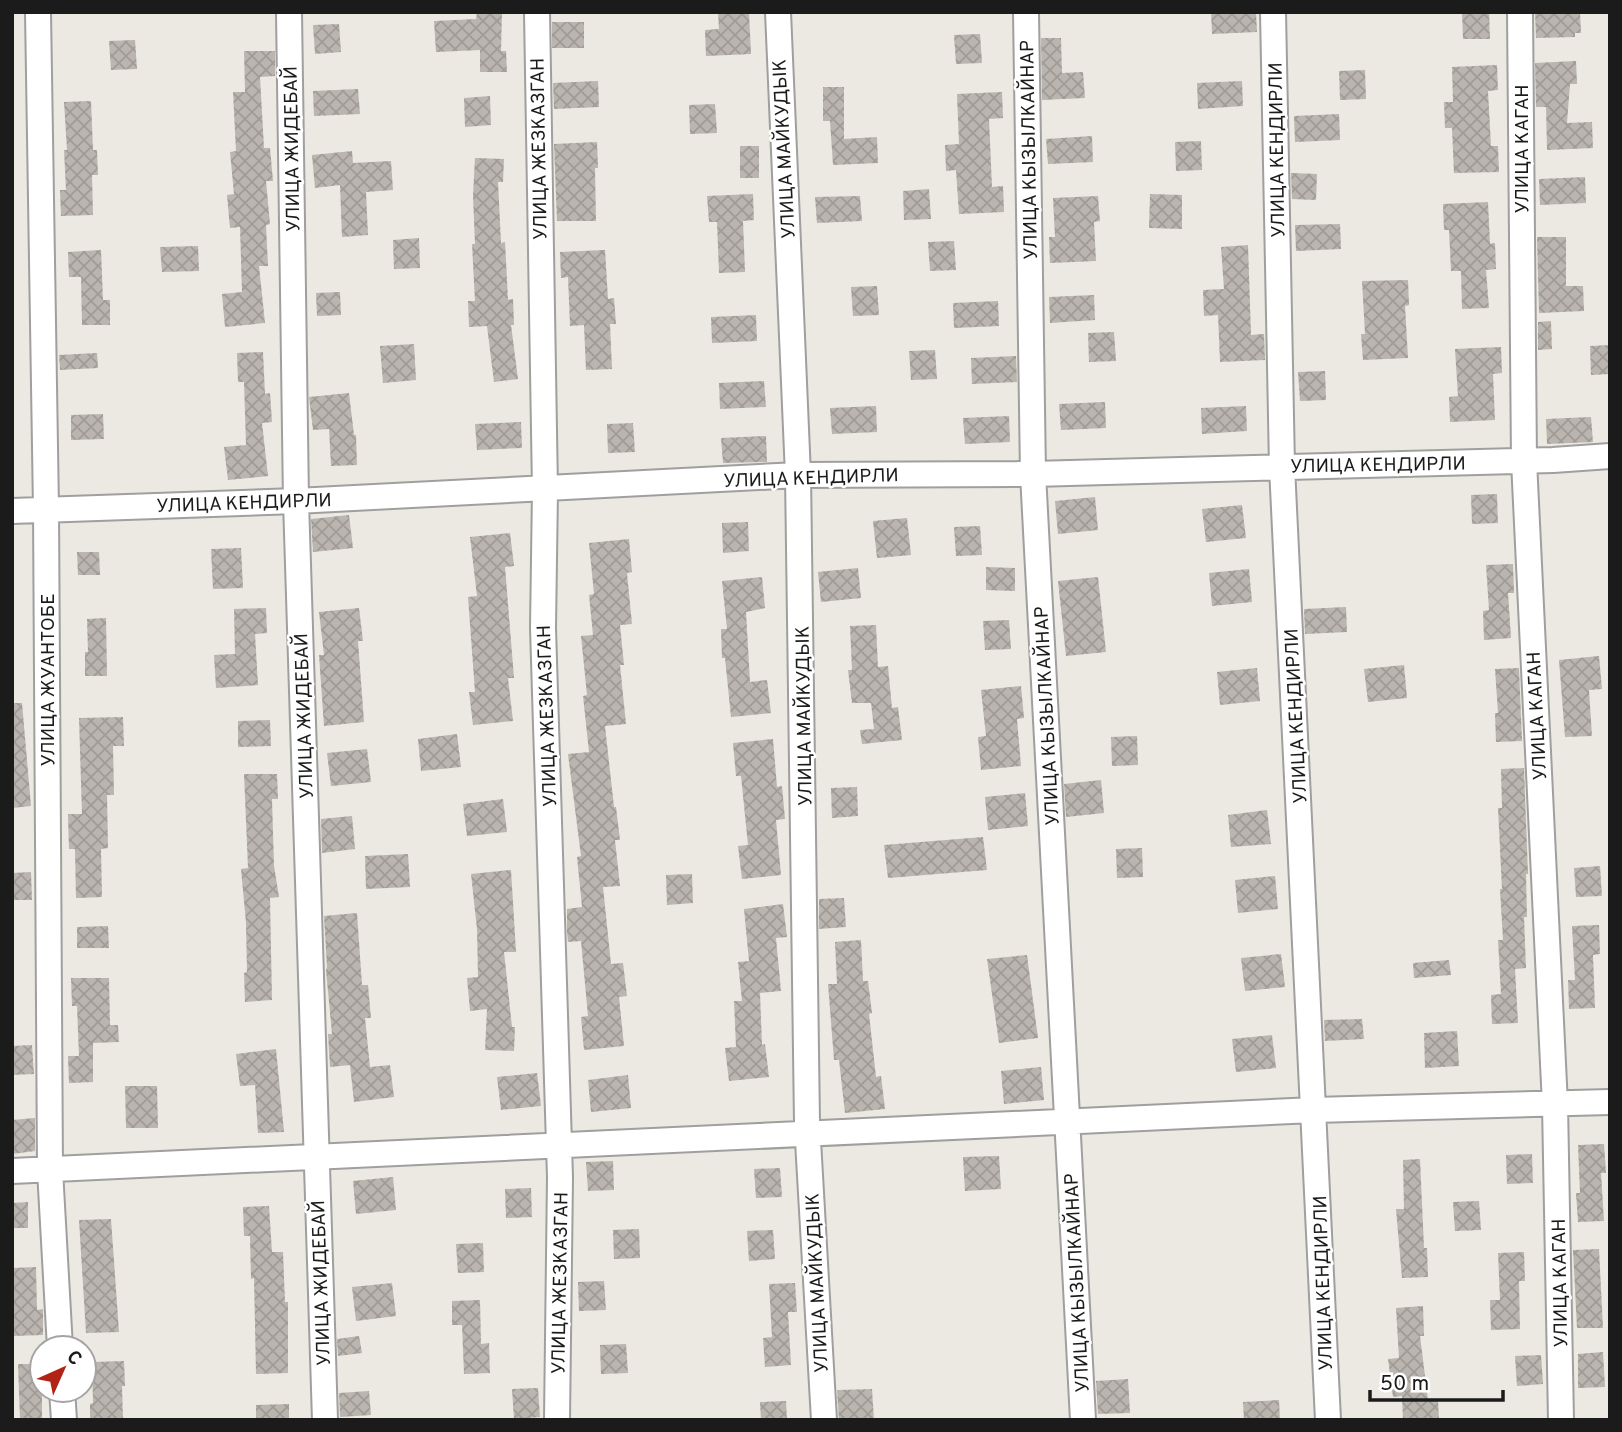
<svg xmlns="http://www.w3.org/2000/svg" width="1622" height="1432" viewBox="0 0 1622 1432" font-family="Overpass,sans-serif">
	<style>
		.building { fill: url(#building-cross-hatch) }
		.lines { fill: none; stroke-linecap: round; stroke-linejoin: round }
		.minor-casing { stroke: #9f9f9f; stroke-width: 28 }
		.minor { stroke: #fff; stroke-width: 24 }
		.labels { text-anchor: middle; stroke-width: 5; stroke-linejoin: round; paint-order: stroke }
		.street-label { font-size: 19px; fill: #1b1b1b; stroke: #fff }
	</style>
	<defs>
		<pattern id="building-cross-hatch" width="8" height="8" patternUnits="userSpaceOnUse" patternTransform="scale(1.75)"><rect width="8" height="8" fill="#bbb5af"/><path d="M0 0l8 8M0 8l8-8" fill="none" stroke="#a09b96"/></pattern>
	</defs>
	<rect width="100%" height="100%" fill="#ebe9e1"/>
	<path class="building" d="M477,12H502L501,51H506L507,72H480V50L436,52L434,21L476,19Z
		M718,12H749L751,54L706,56L705,30L719,29Z
		M1211,12H1256L1257,32L1212,34Z
		M1462,12H1489L1490,39H1463Z
		M1535,12H1580L1581,33H1575V37L1536,38Z
		M552,22H584V48H552Z
		M339,24L341,52L315,54L313,25Z
		M980,34L982,63L956,64L954,35Z
		M1041,38H1061L1062,73L1083,72L1085,98L1042,100Z
		M135,40L137,69L111,70L109,41Z
		M244,51H275V76L260,77L264,148H270L273,181H266L270,224L266,225L268,266H259L265,323L225,327L222,294L242,292L240,227L230,228L227,195L234,194L230,152L236,151L233,92H245Z
		M1576,61L1577,84H1570L1567,123L1592,122L1593,148L1547,150L1546,107H1536L1535,63Z
		M1497,65L1498,90L1488,91L1491,146H1498L1499,172L1454,173L1452,128H1445L1444,102H1453L1452,67Z
		M1365,70L1366,99L1340,100L1339,71Z
		M598,81L599,107L554,109L553,83Z
		M1242,81L1243,106L1198,109L1197,83Z
		M823,87H844V139L877,137L878,163L833,165L830,121H823Z
		M358,89L360,114L314,116L313,91Z
		M1002,92L1003,118L989,119L992,187L1003,186L1004,212L959,214L956,170L946,171L945,145L959,144L957,94Z
		M490,96L491,125L465,127L464,98Z
		M91,101L93,150H97L98,175H92L93,215L61,216L60,190H66L64,150H67L64,102Z
		M715,104L717,133L690,134L689,105Z
		M1339,114L1340,140L1295,142L1294,116Z
		M1092,136L1093,162L1048,164L1046,139Z
		M1201,141L1202,170L1176,171L1175,142Z
		M597,142L598,168H595L596,221H557L554,144Z
		M740,146H759V178H740Z
		M352,151L353,163L391,161L393,190L366,192L368,235L342,237L340,185L315,188L312,155Z
		M475,158L504,159L503,182H498L501,243L505,242L508,300L513,299L514,325H511L518,379L494,382L487,326L469,327L468,301H475L472,244H475L473,196Z
		M1291,173L1317,174L1316,200L1292,199Z
		M1585,177L1586,203L1540,205L1539,179Z
		M929,189L931,219L904,220L903,191Z
		M753,194L754,220L743,221L745,272L719,273L717,222H709L707,196Z
		M1150,194L1182,195V229L1149,228Z
		M860,196L862,221L817,223L815,197Z
		M1098,196L1100,221L1094,222L1096,261L1050,263L1049,237H1055L1053,198Z
		M1488,202L1490,244L1495,243L1496,269L1486,270L1489,308L1462,309L1461,271H1451L1449,230H1444L1443,204Z
		M1340,224L1341,249L1296,251L1295,225Z
		M1537,237H1566V286H1583L1584,311L1539,313Z
		M419,238L420,268L394,269L393,240Z
		M954,241L956,270L930,271L928,242Z
		M1248,245L1251,335L1264,334L1265,360L1220,362L1218,315L1204,316L1203,290L1224,289L1221,247Z
		M198,246L199,271L162,272L160,247Z
		M101,250L103,300H110V325H82L81,277H69L68,252Z
		M605,250L608,299L614,298L616,324H610L612,369L586,370L584,325L570,326L568,277L561,278L560,252Z
		M1408,280L1409,305L1405,306L1408,358L1363,360L1361,334H1365L1362,281Z
		M877,286L879,315L853,316L851,287Z
		M340,292L341,315L317,316L316,293Z
		M1094,295L1095,320L1050,323L1049,297Z
		M998,301L999,326L954,328L953,303Z
		M756,315L757,341L712,343L711,317Z
		M1551,321L1552,349L1538,350V322Z
		M1114,332L1116,361L1089,362L1088,333Z
		M414,344L416,380L383,383L380,346Z
		M1610,345V374L1591,375L1590,346Z
		M1501,347L1502,373L1493,374L1495,420L1450,422L1449,397L1458,396L1455,349Z
		M935,350L937,379L911,380L909,351Z
		M263,352L265,394L270,393L272,422L262,423L268,476L228,480L224,447L246,445L244,382H238L237,353Z
		M97,353L98,368L60,370L59,355Z
		M1016,356L1017,382L972,384L971,358Z
		M1325,371L1326,400L1300,401L1298,372Z
		M764,381L766,407L720,409L719,383Z
		M349,393L354,435H356L357,465L331,466L329,429L313,430L309,397Z
		M1105,402L1106,428L1061,430L1059,404Z
		M876,406L877,432L832,434L830,408Z
		M1246,406L1247,431L1202,434L1201,408Z
		M103,414L104,439L71,440V415Z
		M1009,416L1010,442L965,444L963,418Z
		M1591,417L1593,442L1547,444L1546,419Z
		M521,422L522,448L477,450L475,424Z
		M633,423L635,452L608,453L607,424Z
		M766,436L767,462L723,463L721,438Z
		M1497,494L1498,523L1472,524L1471,495Z
		M1095,497L1098,530L1058,534L1055,501Z
		M1242,505L1246,538L1206,542L1202,509Z
		M349,515L353,548L313,552L311,519Z
		M907,518L911,555L877,558L873,521Z
		M748,522L749,551L723,553L722,523Z
		M980,526L982,555L956,556L954,527Z
		M510,533L514,566L505,567L514,678H508L513,721L473,725L469,692H475L468,597L477,596L470,537Z
		M629,539L632,572L627,573L632,624L620,625L624,665H620L626,724L605,726L614,807H616L620,840H615L620,886L603,887L611,964L623,963L627,996L619,997L624,1046L584,1050L581,1017L588,1016L581,941L568,942L567,932V909L582,907L577,857L581,856L568,754L589,752L583,696L587,695L581,636L593,635L589,595L594,594L589,543Z
		M241,548L243,588L213,589L211,549Z
		M77,552H99L100,575H78Z
		M1513,564L1514,593H1508L1511,638L1484,640L1483,611L1489,610L1486,565Z
		M986,567L1015,568V591L986,590Z
		M858,568L861,598L821,602L818,572Z
		M1249,569L1252,602L1212,606L1209,573Z
		M762,577L765,608L746,612L750,682L767,680L771,713L731,717L725,658H722L721,629H727L722,581Z
		M1098,577L1106,652L1066,656L1058,581Z
		M1346,607L1347,632L1305,634L1304,609Z
		M266,608L267,633L255,634L258,685L216,688L214,655L235,654L234,609Z
		M359,608L363,641H358L364,722L324,726L319,655H324L319,612Z
		M106,618L107,676H85V652H88L87,619Z
		M1009,620L1011,649L985,650L983,621Z
		M876,625L878,667L888,666L892,708L898,707L902,740L862,744L860,730L874,729L871,703H852L848,670H852L850,626Z
		M1599,656L1602,689L1589,690L1592,736L1565,737L1559,660Z
		M1404,665L1407,698L1368,702L1364,669Z
		M1257,668L1260,701L1220,705L1217,672Z
		M1519,668L1522,741L1496,742L1495,713H1498L1495,669Z
		M1021,686L1024,718L1017,719L1021,766L981,770L978,737L986,736L981,690Z
		M12,703H22L31,806L12,808Z
		M123,717L124,746H113L114,795H107L108,848L101,849L102,897L76,898L75,849H69L68,814H82L79,718Z
		M270,720L271,746L238,747V721Z
		M457,734L461,767L421,771L418,739Z
		M1137,736L1138,765L1112,766L1111,737Z
		M773,739L777,787L782,786L785,819L776,820L781,875L742,879L738,846L748,845L741,776H736L733,743Z
		M367,749L371,782L331,786L327,753Z
		M1524,768L1528,874H1526L1527,917H1524L1526,968L1515,969L1518,1023L1492,1024L1491,995L1501,994L1498,940H1503L1500,889H1502L1498,808H1502L1501,769Z
		M244,774H277L278,799H272L274,866L279,897L270,898L272,1000L245,1002L244,973L247,972L246,923L241,869L248,868Z
		M1101,780L1104,813L1066,817L1064,784Z
		M857,787L858,816L832,818L831,788Z
		M1025,793L1028,826L988,830L985,797Z
		M503,799L507,832L467,836L463,804Z
		M1267,810L1271,844L1231,847L1228,815Z
		M352,816L355,849L322,853L321,819Z
		M983,837L987,870L888,878L884,845Z
		M1142,848L1143,877L1117,878L1116,849Z
		M408,854L410,887L366,889L365,856Z
		M1600,866L1602,896L1576,897L1574,868Z
		M511,870L516,952H504L512,1027H515L514,1051L485,1050L487,1009L470,1011L467,978L478,977L477,929L471,874Z
		M31,872L32,900H12V873Z
		M692,874L693,903L667,905L666,875Z
		M1275,876L1278,909L1238,913L1235,880Z
		M844,898L846,927L819,929V899Z
		M783,904L787,937L776,938L781,991L760,993L762,1045L765,1044L769,1077L729,1081L725,1048L736,1047L734,1001H742L738,962L749,961L744,909Z
		M357,913L362,985H368L371,1018H365L370,1067L390,1065L394,1097L354,1102L350,1065L330,1067L328,1034H332L326,970L327,967L324,916Z
		M1599,925L1600,954L1593,955L1595,1008L1569,1009L1568,980H1575L1572,926Z
		M108,926L109,948H77V927Z
		M861,940L863,981H868L872,1013L869,1014L876,1077L881,1076L885,1109L845,1113L839,1060H834L828,984H837L835,942Z
		M1281,954L1285,987L1245,991L1241,958Z
		M1027,955L1038,1038L999,1043L987,959Z
		M1449,960L1451,975L1414,978L1413,963Z
		M71,978H109L110,1025H118L119,1042L93,1043V1082L69,1083L68,1056H79L77,1006H72Z
		M1362,1019L1364,1039L1325,1041L1324,1020Z
		M1457,1031L1459,1066L1425,1068L1424,1033Z
		M1272,1035L1276,1068L1236,1072L1232,1039Z
		M32,1045L34,1074L12,1075V1046Z
		M276,1049L284,1132L258,1133L255,1085L240,1086L236,1054Z
		M1041,1067L1044,1100L1004,1104L1001,1071Z
		M537,1073L541,1106L501,1110L497,1077Z
		M628,1075L631,1108L591,1112L588,1080Z
		M125,1086H157L158,1128H126Z
		M35,1118V1151L12,1154V1120Z
		M1604,1144L1606,1173H1601L1604,1221L1578,1222L1576,1193H1580L1578,1145Z
		M1532,1154L1533,1183L1507,1184L1506,1155Z
		M999,1156L1001,1189L965,1191L963,1157Z
		M1420,1159L1424,1248H1427L1428,1277L1402,1278L1396,1209H1404L1403,1160Z
		M613,1161L614,1190L588,1191L586,1162Z
		M780,1168L782,1197L756,1198L754,1169Z
		M393,1177L396,1210L356,1214L353,1181Z
		M531,1188L532,1217L506,1218L505,1189Z
		M1479,1201L1481,1230L1455,1231L1453,1202Z
		M28,1202V1228H12V1203Z
		M269,1206L272,1252H283L285,1302H288V1373L256,1374L254,1278L251,1279L250,1236H244L243,1207Z
		M111,1219L119,1332L86,1333L79,1220Z
		M639,1229L640,1258L614,1259L613,1230Z
		M773,1230L775,1259L749,1261L747,1231Z
		M483,1243L484,1272L458,1273L456,1244Z
		M1599,1249L1603,1328H1577L1573,1250Z
		M1524,1252L1525,1281H1519L1520,1329L1491,1330L1490,1300H1500L1498,1253Z
		M36,1267L37,1310L43,1309V1335L12,1336V1268Z
		M604,1281L606,1310L579,1311L578,1282Z
		M392,1283L396,1316L356,1321L352,1287Z
		M795,1283L797,1312H788L791,1365L765,1367L763,1338L772,1337L769,1284Z
		M480,1300L481,1344L489,1343L490,1373L464,1374L462,1325H452V1301Z
		M1423,1306L1424,1336H1420L1428,1400H1438L1439,1420H1403L1402,1396L1393,1397L1388,1359L1399,1358L1396,1308Z
		M359,1336L362,1353L338,1356L337,1339Z
		M626,1344L628,1373L601,1374L600,1345Z
		M1603,1352L1605,1387L1578,1388V1354Z
		M1541,1355L1543,1384L1517,1386L1515,1356Z
		M124,1361L125,1386H122L123,1420H90V1404L93,1403L92,1362Z
		M18,1364H42V1420H20Z
		M1128,1379L1130,1413L1098,1414L1096,1381Z
		M538,1388L540,1417L514,1419L512,1389Z
		M872,1389L874,1420H839L837,1390Z
		M369,1391L371,1415L340,1417L339,1393Z
		M1279,1400L1280,1420H1244L1243,1402Z
		M786,1401L787,1420H761L760,1402Z
		M289,1404V1420H256V1405Z"/>
	<g class="lines">
		<g class="minor-casing">
			<path id="minor" d="M38,12L46,509L50,1170L60,1348
				M289,12L296,501L325,1420
				M537,12L545,490L543,628L560,1177L557,1420
				M778,12L798,475L807,1123L824,1420
				M1026,12L1033,474L1083,1420
				M1273,12L1282,467L1328,1420
				M1520,12L1524,461L1555,1105L1561,1420
				M12,511L296,501L798,475L1033,474L1553,460L1610,456
				M12,1171L1314,1110L1610,1102
				M62,1390L64,1420"/>
		</g>
		<use href="#minor" class="minor"/>
	</g>
	<g class="labels">
		<g class="street-label">
			<text transform="translate(291 149) rotate(-91)" y="7">УЛИЦА ЖИДЕБАЙ</text>
			<text transform="translate(538 149) rotate(-91)" y="7">УЛИЦА ЖЕЗКАЗГАН</text>
			<text transform="translate(783 149) rotate(-93)" y="7">УЛИЦА МАЙКУДЫК</text>
			<text transform="translate(1521 149) rotate(-90)" y="7">УЛИЦА КАГАН</text>
			<text transform="translate(1028 150) rotate(-91)" y="7">УЛИЦА КЫЗЫЛКАЙНАР</text>
			<text transform="translate(1276 150) rotate(-91)" y="7">УЛИЦА КЕНДИРЛИ</text>
			<text transform="translate(1378 464) rotate(-1)" y="7">УЛИЦА КЕНДИРЛИ</text>
			<text transform="translate(811 477) rotate(-2)" y="7">УЛИЦА КЕНДИРЛИ</text>
			<text transform="translate(244 502) rotate(-2)" y="7">УЛИЦА КЕНДИРЛИ</text>
			<text transform="translate(47 680) rotate(-90)" y="7">УЛИЦА ЖУАНТОБЕ</text>
			<text transform="translate(303 716) rotate(-92)" y="7">УЛИЦА ЖИДЕБАЙ</text>
			<text transform="translate(546 716) rotate(-92)" y="7">УЛИЦА ЖЕЗКАЗГАН</text>
			<text transform="translate(803 716) rotate(-91)" y="7">УЛИЦА МАЙКУДЫК</text>
			<text transform="translate(1046 716) rotate(-93)" y="7">УЛИЦА КЫЗЫЛКАЙНАР</text>
			<text transform="translate(1295 716) rotate(-93)" y="7">УЛИЦА КЕНДИРЛИ</text>
			<text transform="translate(1536 716) rotate(-93)" y="7">УЛИЦА КАГАН</text>
			<text transform="translate(320 1283) rotate(-92)" y="7">УЛИЦА ЖИДЕБАЙ</text>
			<text transform="translate(559 1283) rotate(-89)" y="7">УЛИЦА ЖЕЗКАЗГАН</text>
			<text transform="translate(816 1283) rotate(-93)" y="7">УЛИЦА МАЙКУДЫК</text>
			<text transform="translate(1076 1283) rotate(-93)" y="7">УЛИЦА КЫЗЫЛКАЙНАР</text>
			<text transform="translate(1322 1283) rotate(-92)" y="7">УЛИЦА КЕНДИРЛИ</text>
			<text transform="translate(1559 1283) rotate(-91)" y="7">УЛИЦА КАГАН</text>
		</g>
	</g>
	<rect width="1622" height="1432" fill="none" stroke="#1b1b1b" stroke-width="28"/>
	<g transform="translate(63 1369) rotate(45)"><circle r="33" fill="#ffffff" stroke="#a4a4a4" stroke-width="2"/>
	<path d="M0-5L12 26L0 18L-12 26Z" fill="#b12315"/>
	<text y="-10" font-size="19" font-weight="bold" text-anchor="middle" fill="#1b1b1b">С</text>
	</g>
	<path d="M1370 1390v10h133v-10" fill="none" stroke="#1b1b1b" stroke-width="3.5"/>
	<text x="1380" y="1390" font-size="21" fill="#1b1b1b" stroke="#ffffff" stroke-width="5" paint-order="stroke">50 m</text>
</svg>
